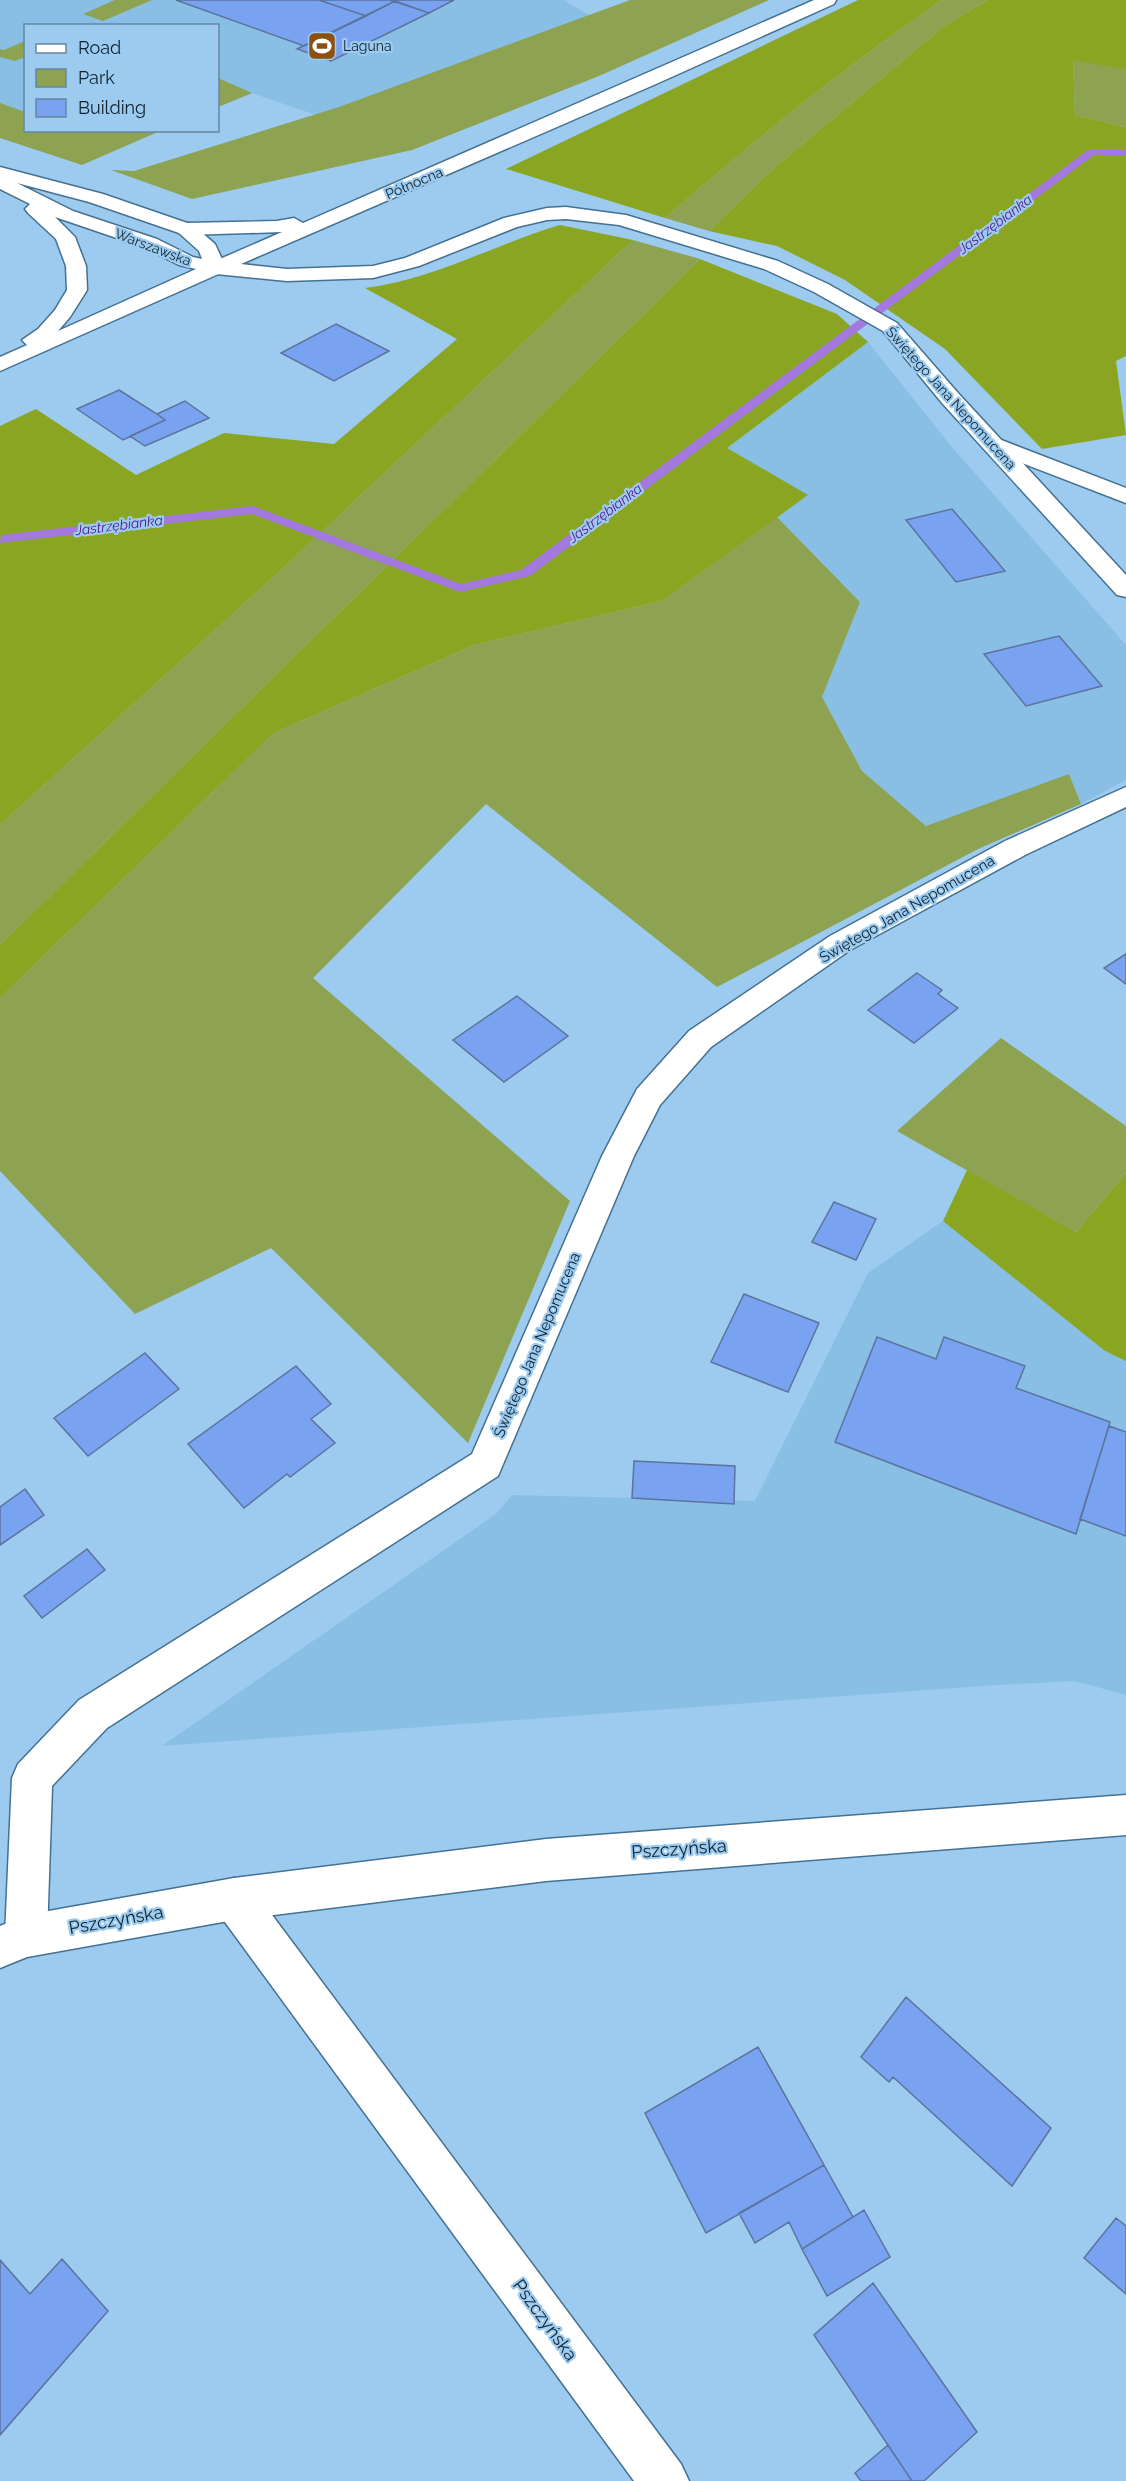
<svg xmlns="http://www.w3.org/2000/svg" width="1126" height="2481" viewBox="0 0 1126 2481" font-family="Raleway,sans-serif">
	<style>
		.built { fill: #89bee5 }
		.green { fill: #8da351 }
		.forest { fill: #89a521 }
		.lines { fill: none; stroke-linecap: round; stroke-linejoin: round }
		.stream { fill: #a378df; fill-rule: evenodd }
		.building { fill: #79a3f0; stroke: #5c739d; stroke-width: 1.5 }
		.service-casing { stroke: #447191; stroke-width: 3 }
		.minor-casing { stroke: #447191; stroke-width: 3 }
		.tertiary-casing { stroke: #447191; stroke-width: 3 }
		.service { fill: #fff; fill-rule: evenodd }
		.minor { fill: #fff; fill-rule: evenodd }
		.tertiary { fill: #fff; fill-rule: evenodd }
		.labels { text-anchor: middle; stroke-width: 4.5; stroke-linejoin: round; paint-order: stroke }
		.far-poi-label { font-size: 14px; fill: #0f222f; stroke: #9ccbef; text-anchor: start }
		.far-street-label { font-size: 14px; fill: #0f222f; stroke: #9ccbef }
		.far-water-label { font-size: 14px; font-style: italic; fill: #54108e; stroke: #9ccbef }
		.street-label { font-size: 15px; fill: #0f222f; stroke: #9ccbef }
		.near-street-label { font-size: 18px; fill: #0f222f; stroke: #9ccbef }
	</style>
	<rect width="100%" height="100%" fill="#9ccbef"/>
	<path class="built" d="M0,0H564L594,18L322,117L252,93L218,107V26H26V130L160,131L101,155L0,126Z
		M868,342L951,446L1126,645V780L1081,804L1069,775L926,826L862,771L822,697L860,602L777,517L807,496L727,448Z
		M943,1221L1105,1351L1126,1361V1695L1075,1681L996,1685L162,1746L496,1514L512,1495L755,1501L868,1273Z"/>
	<path class="green" d="M115,0H152L103,21L83,14Z
		M630,0H769L599,76L412,150L192,199L111,170L134,171L339,107Z
		M942,0H987L943,27L775,167L709,231L665,218C754,140 845,67 942,0Z
		M25,41V57L15,61L0,57V49L4,50Z
		M1073,59L1126,70V127L1075,115Z
		M218,78L252,93L218,107Z
		M0,103L25,112L26,130L160,131L82,165L0,138Z
		M633,240L700,259L0,945V825L281,570Z
		M777,517L860,602L822,697L862,771L926,826L1069,774L1081,804L978,849L717,987L486,804L313,978L570,1201L468,1443L271,1248L135,1314L0,1171V998L274,733L474,645L662,601Z
		M1001,1038L1126,1126V1173L1076,1232L897,1131Z"/>
	<path class="forest" d="M858,0H942C845,67 754,140 665,218L506,169Z
		M987,0H1126V70L1073,60L1075,115L1126,127V356L1116,361L1126,435L1042,449L945,349L845,280L777,246L709,231L775,167L943,27Z
		M560,225L633,240L281,570L0,825V426L36,409L136,475L224,433L334,444L457,339L365,288C433,280 495,244 560,225Z
		M700,259L837,314L868,342L727,448L808,495L662,601L474,645L274,733L0,998V945Z
		M967,1170L1076,1232L1126,1173V1361L1105,1351L943,1221Z"/>
	<g class="lines">
		<path class="stream" d="M1126,149V155H1094L530,576L460,592L252,514L0,543L1,535L253,506L461,584L521,570L1088,150Z"/>
	</g>
	<path class="building" d="M176,0H319L366,16L304,46Z
		M319,0H390L395,1L366,16Z
		M390,0H454L429,13Z
		M395,1L429,13L331,61L297,49Z
		M336,324L389,351L334,381L281,353Z
		M119,390L157,414L165,420L123,440L77,409Z
		M185,401L209,418L145,446L130,436L165,420L157,414Z
		M952,509L1005,571L956,582L906,520Z
		M1059,636L1102,686L1026,706L984,654Z
		M1126,954V984L1104,968Z
		M917,973L942,990L938,994L958,1008L914,1043L868,1010Z
		M517,996L568,1036L504,1082L453,1040Z
		M834,1202L876,1219L856,1260L812,1242Z
		M744,1294L819,1323L788,1392L711,1362Z
		M877,1337L936,1359L944,1337L1025,1366L1016,1388L1110,1422L1076,1534L835,1442Z
		M145,1353L179,1389L88,1456L54,1418Z
		M296,1366L331,1404L311,1419L335,1443L290,1477L287,1474L244,1508L188,1444Z
		M1109,1426L1126,1432V1536L1080,1519Z
		M634,1461L735,1466L734,1504L632,1498Z
		M25,1489L44,1515L0,1545V1507Z
		M87,1549L105,1570L42,1618L24,1596Z
		M906,1997L1051,2128L1012,2186L893,2077L889,2082L861,2057Z
		M758,2047L824,2165L706,2233L645,2113Z
		M824,2165L853,2217L802,2249L789,2222L755,2243L739,2213Z
		M864,2210L890,2257L827,2296L802,2249Z
		M1116,2218L1126,2226V2294L1084,2258Z
		M62,2259L108,2311L0,2435V2260L30,2294Z
		M873,2283L977,2432L924,2481H912L814,2335Z
		M888,2445L912,2481H861L855,2473Z"/>
	<g class="lines">
		<g class="service-casing">
			<path id="service" d="M991,436L1126,488V503L983,448L980,443L983,438Z"/>
		</g>
		<g class="minor-casing">
			<path id="minor" d="M814,0H836L834,4L656,84L241,264L287,269L373,266L405,258L504,218L547,208L566,207L626,215L778,261L828,284L897,323L958,393L1126,575V597L1117,595L942,403L883,331L814,292L764,269L619,225L566,219L547,220L517,227L419,266L373,278L287,281L216,274L209,272L206,268L213,262L282,232L186,235L179,233L176,229L179,225L186,223L277,221L294,218L303,223Z
				M1126,787V807L1025,855L850,950L711,1047L660,1105L634,1156L498,1476L107,1728L52,1786L47,1936L41,1951L26,1957L11,1951L5,1936L12,1778L18,1764L79,1700L472,1454L602,1156L637,1089L689,1031L830,936L1005,841Z
				M234,1878L249,1884L681,2464L689,2481H634L219,1914L213,1899L219,1884Z"/>
		</g>
		<g class="tertiary-casing">
			<path id="tertiary" d="M0,167L103,194L193,225L215,244L226,268L223,272L0,371V357L27,345L22,340L38,329L55,310L67,290L66,266L56,239L28,213L25,209L30,204L0,189ZM17,183L89,202L179,233L199,251L202,259L193,257L157,239L73,211ZM55,217L143,247L179,265L196,269L58,331L70,317L87,290L86,266L75,237Z
				M1126,1795V1835L546,1881L234,1920L27,1957L0,1968V1926L26,1915L234,1878L546,1839Z"/>
		</g>
		<use href="#service" class="service"/>
		<use href="#minor" class="minor"/>
		<use href="#tertiary" class="tertiary"/>
	</g>
	<defs>
		<g id="stadium-square" transform="scale(1.5)"><rect x="-9" y="-9" width="18" height="18" rx="4" fill="#8d510f" stroke="#9ccbef"/><path d="M0-5a6.5 5 0 1 0 0 10a6.5 5 0 1 0 0-10ZM-3.5-1.8h7v3.6h-7Z" fill="#fff"/></g>
	</defs>
	<g fill-rule="evenodd">
		<use href="#stadium-square" x="322" y="46"/>
	</g>
	<g class="labels">
		<g class="far-poi-label">
			<text x="343" y="51">Laguna</text>
		</g>
		<g class="far-street-label">
			<text transform="translate(414 183) rotate(-23)" y="5">Północna</text>
			<text transform="translate(153 247) rotate(21)" y="5">Warszawska</text>
			<text transform="translate(951 398) rotate(48)" y="5">Świętego Jana Nepomucena</text>
		</g>
		<g class="far-water-label">
			<text transform="translate(995 224) rotate(-37)" y="5">Jastrzębianka</text>
			<text transform="translate(605 513) rotate(-37)" y="5">Jastrzębianka</text>
			<text transform="translate(119 525) rotate(-7)" y="5">Jastrzębianka</text>
		</g>
		<g class="street-label">
			<text transform="translate(907 909) rotate(-30)" y="5">Świętego Jana Nepomucena</text>
			<text transform="translate(537 1345) rotate(-67)" y="5">Świętego Jana Nepomucena</text>
		</g>
		<g class="near-street-label">
			<text transform="translate(679 1849) rotate(-4)" y="6">Pszczyńska</text>
			<text transform="translate(116 1920) rotate(-10)" y="6">Pszczyńska</text>
			<text transform="translate(545 2320) rotate(54)" y="6">Pszczyńska</text>
		</g>
	</g>
	<rect x="24" y="24" width="195" height="108" fill="#9ccbef" stroke="#6487a2" stroke-width="1.5"/>
	<rect x="36" y="44" width="30" height="9" fill="#ffffff" stroke="#6487a2" stroke-width="1.5"/>
	<text x="78" y="54" font-size="18" fill="#0f222f">Road</text>
	<rect x="36" y="69" width="30" height="18" fill="#8da351" stroke="#6487a2" stroke-width="1.5"/>
	<text x="78" y="84" font-size="18" fill="#0f222f">Park</text>
	<rect x="36" y="99" width="30" height="18" fill="#79a3f0" stroke="#6487a2" stroke-width="1.5"/>
	<text x="78" y="114" font-size="18" fill="#0f222f">Building</text>
</svg>
